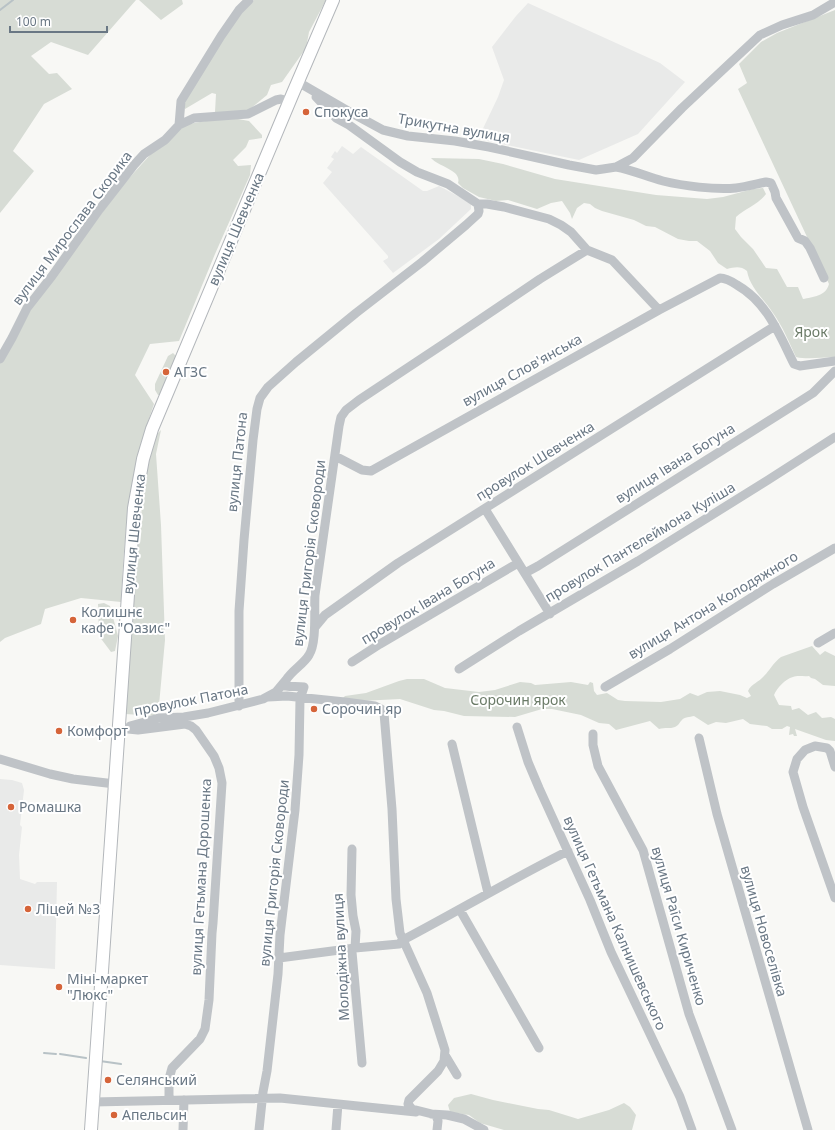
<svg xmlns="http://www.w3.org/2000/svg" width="835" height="1130" viewBox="0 0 835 1130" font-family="'Noto Sans',sans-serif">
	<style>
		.built { fill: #e9eae9 }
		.green { fill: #d7dcd5 }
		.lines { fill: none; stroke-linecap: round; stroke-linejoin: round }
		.stream { stroke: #b8c2c6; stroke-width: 2 }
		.major-casing { stroke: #b3b7bb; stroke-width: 14 }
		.minor { stroke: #bfc3c7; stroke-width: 9 }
		.major { stroke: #fff; stroke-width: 12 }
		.poi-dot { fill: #d56439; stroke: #fff; stroke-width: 1.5 }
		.labels { text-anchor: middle; stroke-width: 4; stroke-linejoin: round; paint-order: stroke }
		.poi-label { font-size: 14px; fill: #697784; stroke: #fff; text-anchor: start }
		.street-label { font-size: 14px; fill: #697784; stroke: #fff }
		.park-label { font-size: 14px; fill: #6b7b68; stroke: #fff }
	</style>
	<rect width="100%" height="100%" fill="#f8f8f5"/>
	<path class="built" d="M528,3L660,63L685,82L638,134L579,160L478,139L498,97L504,80L492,47L516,16Z
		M342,146L353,154L361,147L423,191H427L439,186L471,203V209L439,239L393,273L383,261L388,258V256L323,183L332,172L327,168L334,159L331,157L335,151L337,153Z
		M0,779L12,780L22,783L24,790L20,825L22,827L19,855L20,879L35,884L37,882H57L55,969L0,965Z"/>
	<path class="green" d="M0,0H136L88,55L51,42L31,56L49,74L57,73L72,89L44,104L13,151L34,171L0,213Z
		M139,0H182L183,4L161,20Z
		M254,0H326L309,32L306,48L282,82L271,85L267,95L238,119L249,121L262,135V138L249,140L246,147L233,160L238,166L251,165L250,175L215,254L179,341L150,344L135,375L154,404C146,426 139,449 134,472C126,515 123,558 121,602L81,598L45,609L41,624L5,638L0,642V360L35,302L122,186L150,155L183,125L217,119L215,112L216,94L212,93L185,109V100L241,11Z
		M835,10V357C821,357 809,360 796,357C789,342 783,327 773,313C764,299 750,288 747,271C741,266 735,267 727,269L718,263L710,251L697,241H689L678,239L655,227L646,226L634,220L602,211L595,208L590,204L584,203L577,208L572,219L570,213L562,201L551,203L537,209L508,200L496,201L479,197L463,188L458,183C462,170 439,167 431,158L479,159L503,164L555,179L656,195L707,199L723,197L753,189L763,188L766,194C760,203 745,209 736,217L735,229L741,237L753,249L766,268L777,269L787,287H798L803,299C813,297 826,296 829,284L738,89L747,83L739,64L761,42L777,33Z
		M173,353L176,356L161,395H158L155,390V384L168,356Z
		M161,430L156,454L161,525L165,640L158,716L125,714L139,536L144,487L146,472L157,434Z
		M104,603L110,606L118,636L115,651L111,652L99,636L98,604Z
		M812,646L820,655L825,651L835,656V686L823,685L815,679L811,678L809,676C804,677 798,675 793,677C785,679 777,688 774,695L779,705L791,706L792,710L799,708L808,715L816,712L822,718L831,717L835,719V741L826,740L795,729L797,736H794L793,734L789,735L790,727L787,726L782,729H772L767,726L750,724L743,719L726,723L716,722L708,725L694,716C690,717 684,717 682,720C679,723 679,725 675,727C670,729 665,727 659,729L650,721L616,730L609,724L599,723L581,715L552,709H542L515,717L464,716L444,711L434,710L400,699L361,701L343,698L345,696L366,693L399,681L407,679H424L445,688L479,692L495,690L520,682L531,683L535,685L571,682L588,685L590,682L593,683L594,691L597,695L607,693L618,700L625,701L661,702L680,699L690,693L698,696L707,692L720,691L740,695L747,698L751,696L748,691C751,684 759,682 764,676C770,670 773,663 781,657Z
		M471,1094L493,1100L538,1109L549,1110L578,1119L609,1110L624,1103L630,1107L636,1115L632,1130H504L480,1123L469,1115L450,1112L448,1105L454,1098Z"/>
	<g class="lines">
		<path class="stream" d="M0,10L13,0
			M44,1053L56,1054
			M60,1054L86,1058
			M100,1061L121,1064"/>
		<g class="major-casing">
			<path id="major" d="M91,1130L134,508L143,459L152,429L293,93L333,0"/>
		</g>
		<path class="minor" d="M298,82L348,111L383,130L408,136L455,141L489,147L569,165L596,170L603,169L616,167L633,158L682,108L760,35L782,25L813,15L835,2
			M316,97L336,118L349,125L400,162L417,172L448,184L478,204H487L504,207L549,219L561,225L571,232L587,250L612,260L659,310
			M179,125L194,118L248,114L276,100L281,99L289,101
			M616,167C633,170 647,177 663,181C683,186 715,190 736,188C746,187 756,184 766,182L771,183L775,192L776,198L798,238L805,241L810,248L824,278
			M0,359L12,338L27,308L52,276L99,210L134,165L144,154L165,140L179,125L181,101L221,36L239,10L249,0
			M335,456L362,470L371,471L659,310L720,278C726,278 731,281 737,285C767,302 779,334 794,364L800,366L835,361
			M485,509L550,614
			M525,573L538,566L802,400L813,393L835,371
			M315,627L325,615L398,563L775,326
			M818,643L835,633
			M352,662L380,644L518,563
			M459,669L519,631L638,561L768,480L835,437
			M605,687L670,649L773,584L835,548
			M268,697L287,696L345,702L375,706L381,709L384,713L392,809L396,899L400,933L427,993L445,1050L444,1061L438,1071L409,1100L408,1104L412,1109L436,1115L438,1121L437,1130
			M239,706V611L244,540L253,440L257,409L260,398L268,387L296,362L356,313L422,262L466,225L478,214L479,211L478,204
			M130,726L159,718L184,717L208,713L263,699L276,692L286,680
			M517,727L528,762L539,788L590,900L611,952L680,1097L692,1130
			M118,728L138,730L185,724L191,726L196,730L214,756L219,768L222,783L213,923L212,933L209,1000L205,1029L200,1039L172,1068L169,1079V1100
			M593,734V745L598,766L643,850L689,1014L732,1130
			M699,738L717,814L808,1130
			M452,744L488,893
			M830,751L827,748L815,746L805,750L797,759L793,772L803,807L835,898
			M830,751L835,767
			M0,759L50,774L73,779L115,784
			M352,849L351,895L353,916L356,931L355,948L353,949L352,952L362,1063
			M460,910L539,1048
			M279,958L355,948L399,944L403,940C458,911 512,879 568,851
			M445,1055L457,1075
			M93,1102L280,1098L416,1112
			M431,1114L447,1115L464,1119L484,1130
			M183,1130L184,1100
			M259,1130L263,1092L267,1071L278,974L280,935L295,810L299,755L300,699L304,687C298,686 292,687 286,686V680C292,670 304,664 309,655C317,643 314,610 315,595L339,426L341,417L346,410L359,400L448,341L540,279L587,250
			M336,1130L338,1104"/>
		<use href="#major" class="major"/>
	</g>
	<g class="poi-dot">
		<circle cx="306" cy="112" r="4"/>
		<circle cx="166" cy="372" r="4"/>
		<circle cx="73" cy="620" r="4"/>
		<circle cx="314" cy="709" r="4"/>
		<circle cx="59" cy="731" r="4"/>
		<circle cx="11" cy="807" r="4"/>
		<circle cx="28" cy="909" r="4"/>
		<circle cx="59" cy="987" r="4"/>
		<circle cx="108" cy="1080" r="4"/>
		<circle cx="114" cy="1115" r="4"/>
	</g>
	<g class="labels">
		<g class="poi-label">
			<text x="314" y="117">Спокуса</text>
			<text x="174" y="377">АГЗС</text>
			<text x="81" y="617">Колишнє<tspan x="81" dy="16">кафе "Оазис"</tspan></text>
			<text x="322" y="714">Сорочин яр</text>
			<text x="67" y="736">Комфорт</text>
			<text x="19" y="812">Ромашка</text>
			<text x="36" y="914">Ліцей №3</text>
			<text x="67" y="984">Міні-маркет<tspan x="67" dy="16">"Люкс"</tspan></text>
			<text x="116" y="1085">Селянський</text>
			<text x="122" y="1120">Апельсин</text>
		</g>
		<g class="street-label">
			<text transform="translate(454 128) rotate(10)" y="5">Трикутна вулиця</text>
			<text transform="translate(72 228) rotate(-53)" y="5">вулиця Мирослава Скорика</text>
			<text transform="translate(236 229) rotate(-67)" y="5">вулиця Шевченка</text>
			<text transform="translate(522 370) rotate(-29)" y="5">вулиця Слов'янська</text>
			<text transform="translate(535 461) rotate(-32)" y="5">провулок Шевченка</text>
			<text transform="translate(237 462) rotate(-84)" y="5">вулиця Патона</text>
			<text transform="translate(675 463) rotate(-32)" y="5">вулиця Івана Богуна</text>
			<text transform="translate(134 534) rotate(-84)" y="5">вулиця Шевченка</text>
			<text transform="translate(640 542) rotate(-31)" y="5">провулок Пантелеймона Куліша</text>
			<text transform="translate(309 553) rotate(-83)" y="5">вулиця Григорія Сковороди</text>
			<text transform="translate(428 601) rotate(-31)" y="5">провулок Івана Богуна</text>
			<text transform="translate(713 605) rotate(-31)" y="5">вулиця Антона Колодяжного</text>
			<text transform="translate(191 700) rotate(-11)" y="5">провулок Патона</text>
			<text transform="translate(274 873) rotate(-84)" y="5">вулиця Григорія Сковороди</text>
			<text transform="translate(201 877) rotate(-87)" y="5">вулиця Гетьмана Дорошенка</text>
			<text transform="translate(615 923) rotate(66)" y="5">вулиця Гетьмана Калнишевського</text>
			<text transform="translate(679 926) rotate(74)" y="5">вулиця Раїси Кириченко</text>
			<text transform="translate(764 931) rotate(74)" y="5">вулиця Новоселівка</text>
			<text transform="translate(341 957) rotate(-93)" y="5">Молодіжна вулиця</text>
		</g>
		<g class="park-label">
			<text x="811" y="337">Ярок</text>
			<text x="518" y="705">Сорочин ярок</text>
		</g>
	</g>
	<path d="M10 26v6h97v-6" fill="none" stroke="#697784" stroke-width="2"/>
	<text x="16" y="26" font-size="12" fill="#697784" stroke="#ffffff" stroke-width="3" paint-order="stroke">100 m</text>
</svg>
